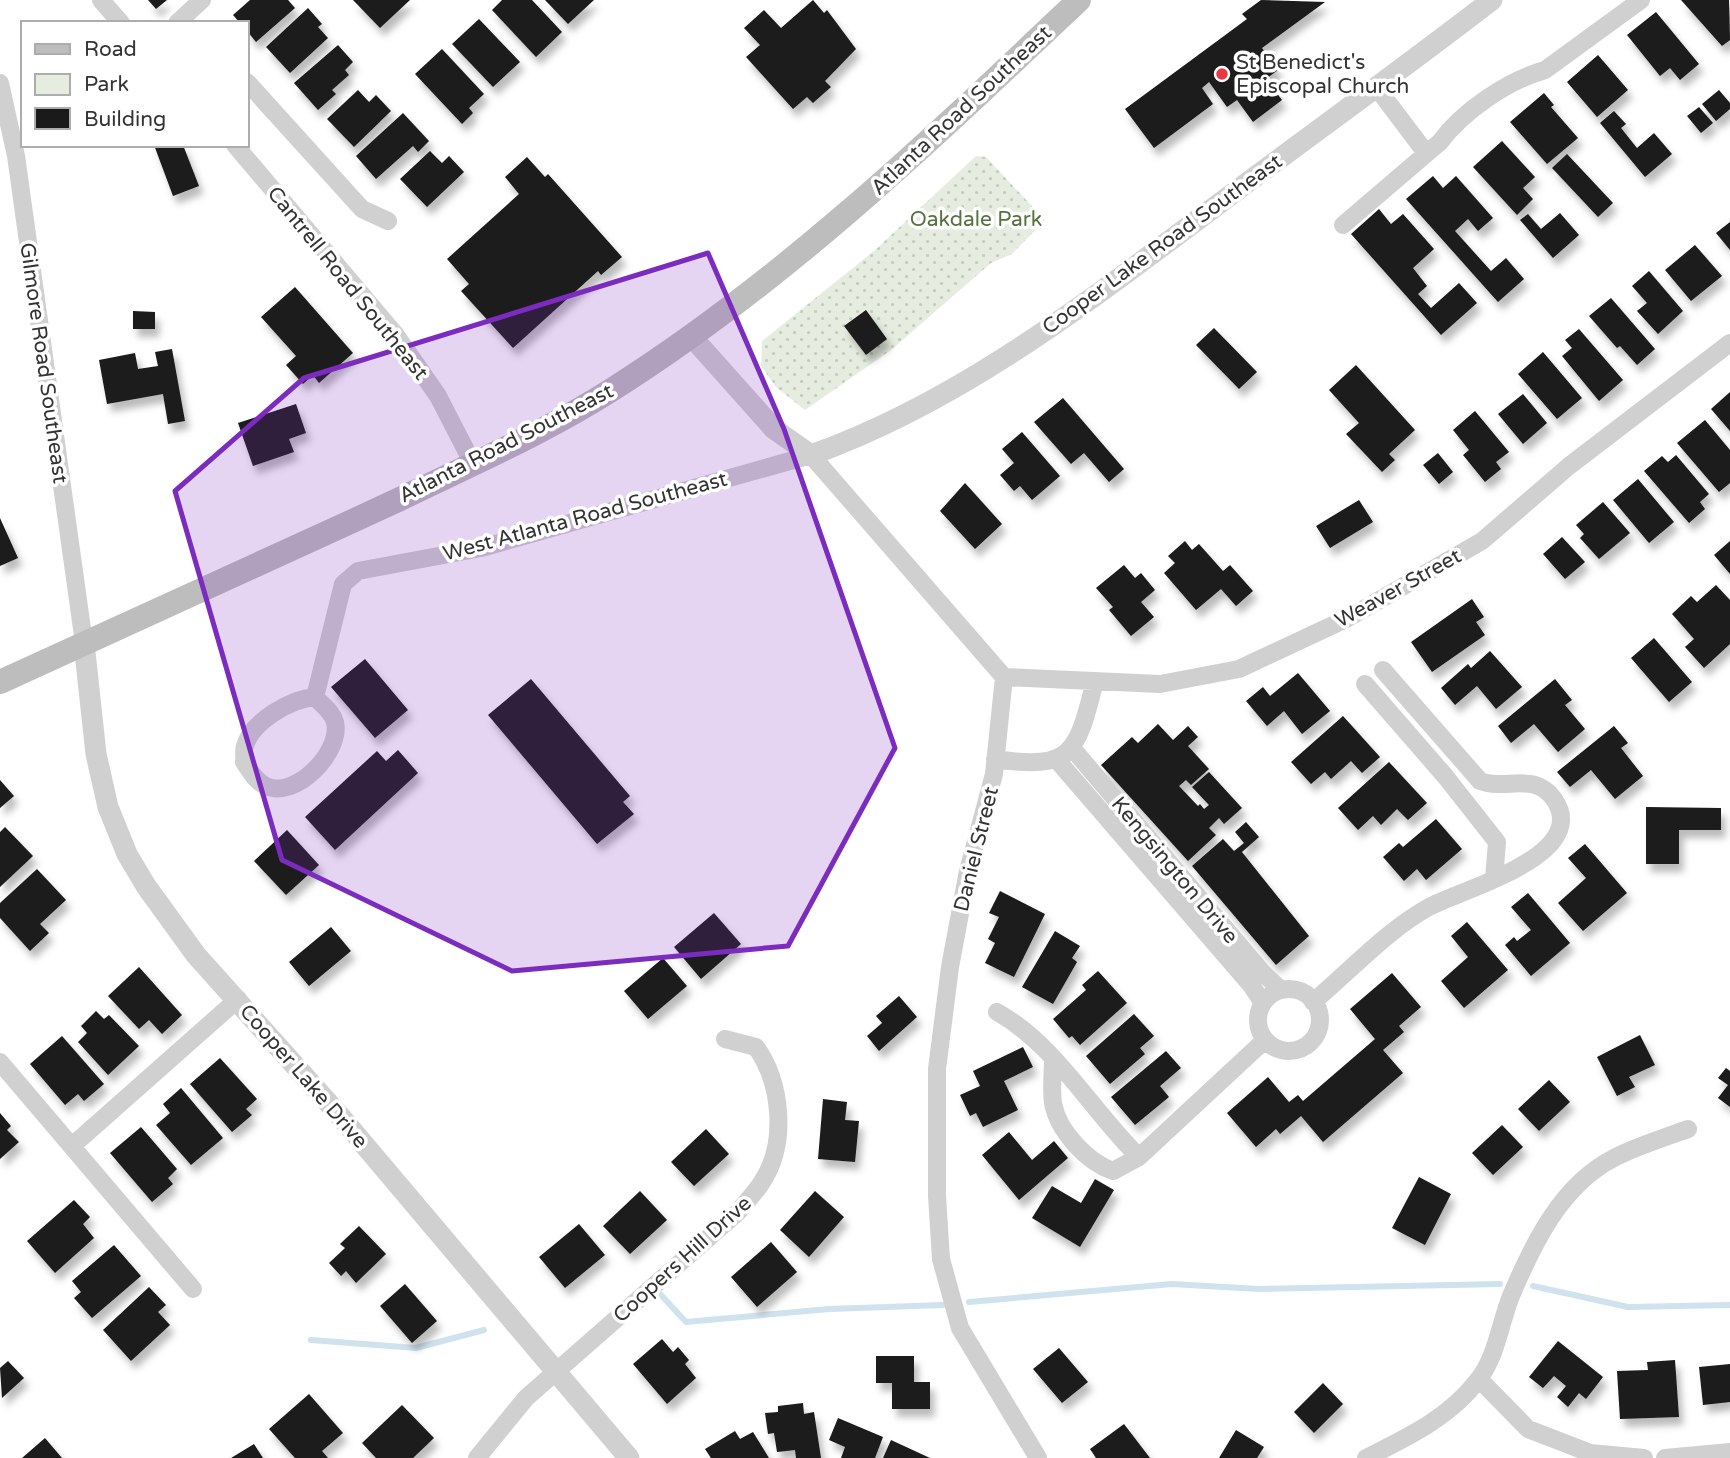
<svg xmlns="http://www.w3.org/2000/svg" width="1730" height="1458" viewBox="0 0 1730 1458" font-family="'Varela Round',sans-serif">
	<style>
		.green { fill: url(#green-dots) }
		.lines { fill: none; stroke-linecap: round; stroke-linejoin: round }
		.stream { stroke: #cfe2ee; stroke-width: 6 }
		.building { fill: #1a1a1a; filter: url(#shadow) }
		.minor { stroke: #d0d0d0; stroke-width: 18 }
		.tertiary { stroke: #d0d0d0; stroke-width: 21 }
		.secondary { stroke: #bdbdbd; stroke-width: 24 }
		.marked { fill: #7b2cbf; fill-opacity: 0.2; stroke: #7b2cbf; stroke-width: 5; stroke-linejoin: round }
		.poi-dot { fill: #e63946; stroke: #fff; stroke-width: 2.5 }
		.labels { text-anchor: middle; stroke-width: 7; stroke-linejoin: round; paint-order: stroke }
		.poi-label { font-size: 21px; fill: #333; stroke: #fff; text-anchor: start }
		.street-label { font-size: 21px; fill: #333; stroke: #fff }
		.park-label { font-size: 21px; fill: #56703f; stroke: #fff }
	</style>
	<defs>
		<pattern id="green-dots" width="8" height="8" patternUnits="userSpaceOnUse" patternTransform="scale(1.75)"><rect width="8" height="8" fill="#e6ecdf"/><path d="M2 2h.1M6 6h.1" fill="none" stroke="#c6cbc0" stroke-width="1.8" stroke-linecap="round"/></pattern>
		<filter id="shadow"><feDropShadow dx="4.5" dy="8" stdDeviation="3.5" flood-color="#0004"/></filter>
	</defs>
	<rect width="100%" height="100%" fill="#fff"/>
	<path class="green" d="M976,156L986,157L1045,220L1012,254L991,263L891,350L805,410L776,387L761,366L762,341L874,251Z"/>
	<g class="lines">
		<path class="stream" d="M1533,1286L1628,1307L1730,1305
			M661,1295L686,1322L829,1309L943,1305
			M969,1302L1172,1284L1259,1289L1500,1284
			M311,1340L416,1348L484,1330"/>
	</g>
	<path class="building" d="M148,0H167L156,9Z
		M250,0H288L295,8L256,42L247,31V23H240L233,15Z
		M353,0H410L380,28Z
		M502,0H532L562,32L536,57L492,10Z
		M545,0H594L568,24Z
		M813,0L824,13L827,10L856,49L825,81L831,87L813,103L807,97L793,109L746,57L760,45L744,28L764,10L781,28Z
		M1261,0L1325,2L1262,48L1278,70L1266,79L1282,100L1253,122L1237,100L1227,107L1209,82L1202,88L1213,104L1154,148L1125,109L1247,19L1242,14Z
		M1681,0H1729L1730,40L1722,46Z
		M308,8L322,24L318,27L328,38L290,73L266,47Z
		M1656,12L1699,64L1680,80L1670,68L1660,76L1627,35Z
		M479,19L520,62L493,87L452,44Z
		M338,45L353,62L345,70L349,75L332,90L336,94L318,110L294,83Z
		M442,49L484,94L469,108L473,113L462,124L415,74Z
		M1598,55L1628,90L1597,117L1567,82Z
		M358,90L369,102L376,95L391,111L354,147L327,119Z
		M1719,90L1730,103V109L1716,121L1702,104Z
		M1544,93L1554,105L1551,107L1578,138L1547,164L1510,122Z
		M1699,107L1713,123L1701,133L1687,116Z
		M1614,111L1626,124L1621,128L1637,148L1654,133L1672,154L1645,177L1600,123Z
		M403,113L429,141L418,152L413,146L376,179L356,156Z
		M1502,141L1535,177L1523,188L1533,199L1517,215L1473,167Z
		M154,145H183L199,186L173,196Z
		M430,151L442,163L449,156L464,172L427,207L400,179Z
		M1567,154L1613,203L1598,217L1552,168Z
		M527,157L545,177L548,174L622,257L601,275L598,271L513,348L461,291L469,284L447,259L519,194L505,177Z
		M1433,176L1443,188L1456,176L1493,218L1478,231L1468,219L1455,231L1491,271L1506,258L1524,279L1498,302L1406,199Z
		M1379,209L1391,224L1403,214L1434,249L1413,268L1427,286L1418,294L1431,308L1459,283L1477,303L1441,335L1351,234Z
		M1560,213L1579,235L1553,258L1520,220L1528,214L1541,229Z
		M1730,222V250L1716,233Z
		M1695,245L1722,276L1691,301L1665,270Z
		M1649,271L1683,311L1658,334L1637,311L1647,303L1632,286Z
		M295,287L353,353L319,383L313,375L303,384L286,365L296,356L261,317Z
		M1611,298L1655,349L1637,365L1620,346L1617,348L1589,316Z
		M866,310L887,339L866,355L844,326Z
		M133,311L155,312V329H133Z
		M1214,328L1257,372L1239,389L1196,345Z
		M1579,329L1623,380L1599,401L1562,356L1572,348L1565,340Z
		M172,349L185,421L168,424L163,394L107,404L99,360L135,353L138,369L158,366L155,352Z
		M1543,352L1582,398L1557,419L1518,374Z
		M1356,365L1415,430L1389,454L1395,460L1382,472L1346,434L1359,423L1329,390Z
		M1730,392V431L1711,409Z
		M1523,394L1547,423L1523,444L1498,414Z
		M1063,398L1124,469L1109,482L1084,453L1071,464L1034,422Z
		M296,404L306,433L289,439L294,452L253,466L238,423Z
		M1475,411L1509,452L1496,462L1501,469L1485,482L1463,455L1469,450L1453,430Z
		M1705,420L1730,450V483L1719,492L1677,443Z
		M1022,432L1060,476L1032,500L1020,486L1014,491L1000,475L1014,463L1002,449Z
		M1438,453L1453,472L1439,484L1423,465Z
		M1676,455L1709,494L1700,502L1705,509L1689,523L1644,471L1662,456L1668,462Z
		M1638,479L1674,522L1649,543L1613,500Z
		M965,483L1002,524L975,549L940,511Z
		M1359,500L1373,522L1330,548L1316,526Z
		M1603,502L1630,533L1599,559L1580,538L1584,534L1576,525Z
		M0,518L18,558L0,566Z
		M1562,537L1585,562L1565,579L1543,554Z
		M1185,541L1192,550L1199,544L1223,571L1230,565L1253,591L1236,606L1221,589L1196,610L1164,573L1175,563L1168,556Z
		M1730,541V574L1714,555Z
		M1124,565L1135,578L1141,573L1155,590L1141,602L1154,617L1131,636L1109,610L1113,607L1096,588Z
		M1716,585L1730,600V644L1704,668L1685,647L1694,639L1672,614L1691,596L1697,602Z
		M1472,599L1484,617L1476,622L1485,635L1432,672L1411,642Z
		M1654,638L1692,682L1669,702L1631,658Z
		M1490,651L1522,687L1496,709L1477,686L1455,705L1441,688L1468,664L1471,668Z
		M365,659L408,710L375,738L331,687Z
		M1298,673L1330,711L1302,734L1284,711L1267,726L1246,701L1263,687L1270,696Z
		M531,679L630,796L623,802L634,814L597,844L488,715Z
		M1555,679L1572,700L1565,705L1585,729L1558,752L1534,724L1511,743L1498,726Z
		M1343,716L1380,757L1362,773L1351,761L1331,779L1325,772L1311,784L1291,762Z
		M1158,724L1173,740L1188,726L1198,737L1188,746L1209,769L1191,785L1186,780L1179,786L1198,806L1200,804L1204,809L1209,805L1192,787L1209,772L1242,808L1224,824L1219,818L1209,828L1216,835L1188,861L1101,765L1132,737L1138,743Z
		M1614,726L1628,743L1621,748L1643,776L1615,799L1591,770L1570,787L1557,772Z
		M398,750L418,773L335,850L305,817L377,751L386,761Z
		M1389,762L1427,803L1408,820L1397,809L1381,825L1373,816L1358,830L1338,808Z
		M0,780L14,796L0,808Z
		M1646,807L1721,808V830H1679V864H1646Z
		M1436,819L1462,849L1426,880L1417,869L1404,881L1383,857L1399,843L1403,847Z
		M1246,822L1259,837L1242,852L1309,936L1276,965L1192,866L1223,839L1234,851L1244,843L1235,832Z
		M5,827L33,856L0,887V832Z
		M287,830L319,865L286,895L254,861Z
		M1585,844L1627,893L1583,931L1558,903L1586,878L1568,858Z
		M37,869L66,900L40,924L49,933L30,951L0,918V903Z
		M1000,891L1045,914L1014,977L985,963L995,943L988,939L999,917L989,913Z
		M1528,893L1570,943L1531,976L1505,945L1514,937L1517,941L1531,930L1511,907Z
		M714,913L741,944L701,979L674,947Z
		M1467,922L1508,970L1464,1008L1441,981L1468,957L1451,936Z
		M331,927L351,951L309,986L289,962Z
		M1055,931L1080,946L1072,958L1077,962L1053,1004L1022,987Z
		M663,958L687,986L648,1019L624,991Z
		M139,967L182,1015L162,1034L149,1020L139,1029L108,996Z
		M1098,971L1127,1003L1080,1045L1072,1036L1069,1038L1053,1019L1086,990L1082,985Z
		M1392,973L1421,1007L1399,1026L1404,1032L1383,1050L1403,1073L1323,1142L1301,1116L1280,1134L1276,1129L1256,1147L1227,1113L1268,1077L1289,1102L1298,1095L1303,1101L1375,1039L1350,1009Z
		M899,996L917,1017L879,1051L867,1036L882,1023L876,1016Z
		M96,1011L104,1019L109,1015L139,1046L108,1075L78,1042L87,1033L81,1026Z
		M1134,1014L1154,1036L1140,1048L1145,1054L1110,1084L1086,1056Z
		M1640,1035L1655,1065L1629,1077L1635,1087L1617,1096L1597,1057Z
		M62,1036L104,1084L84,1101L78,1094L65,1105L30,1064Z
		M1023,1047L1033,1067L1004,1081L1018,1110L983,1127L976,1113L970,1116L960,1095L980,1086L973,1071Z
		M1166,1051L1181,1068L1160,1086L1169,1097L1135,1125L1111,1097Z
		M220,1058L257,1099L246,1109L252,1115L232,1132L190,1084Z
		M1726,1068L1730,1071V1107L1718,1098L1728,1085L1718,1078Z
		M1549,1080L1570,1102L1539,1131L1518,1109Z
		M181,1088L223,1138L191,1165L156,1125L170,1113L163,1104Z
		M823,1099L847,1102L845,1120L859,1121L855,1162L818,1159Z
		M0,1113L11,1126L7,1130L19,1142L0,1159Z
		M1502,1125L1523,1147L1493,1175L1472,1153Z
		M141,1127L177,1169L168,1178L173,1184L152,1202L110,1153Z
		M706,1129L729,1154L694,1186L671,1162Z
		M1009,1132L1032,1160L1054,1141L1068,1158L1019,1200L982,1155Z
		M1419,1177L1451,1194L1425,1245L1392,1228Z
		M1095,1179L1114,1190L1080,1247L1032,1218L1052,1186L1081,1203Z
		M640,1191L667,1220L630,1254L603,1226Z
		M815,1191L844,1217L809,1257L780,1230Z
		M74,1200L90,1217L83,1224L94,1238L55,1273L27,1241Z
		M579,1224L605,1255L565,1288L539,1257Z
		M359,1226L386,1254L356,1283L346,1271L341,1276L329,1263L345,1248L340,1244Z
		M771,1242L797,1272L757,1307L731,1277Z
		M114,1245L141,1276L92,1318L74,1298L81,1292L72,1281Z
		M405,1284L437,1321L412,1343L380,1306Z
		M149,1287L166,1305L158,1312L170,1325L131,1361L103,1330Z
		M662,1339L673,1352L678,1347L689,1360L685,1364L696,1378L667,1404L633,1364Z
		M1558,1341L1603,1377L1586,1399L1579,1393L1568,1407L1557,1397L1566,1386L1554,1376L1543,1388L1529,1377Z
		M1059,1348L1088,1382L1062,1403L1033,1369Z
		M876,1356H914V1382H930V1409H892V1383H876Z
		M1675,1360L1679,1417L1620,1419L1617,1371L1648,1370L1647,1362Z
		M8,1361L24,1378L2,1398L0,1368Z
		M1730,1364V1402L1703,1405L1699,1367Z
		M1323,1383L1343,1404L1314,1433L1294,1412Z
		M309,1394L343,1433L322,1451L328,1458H295L269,1429Z
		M803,1403L804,1414L814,1412L821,1458H796L795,1450L777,1452L774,1433L768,1434L765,1413L778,1412V1406Z
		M402,1405L434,1438L413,1458H376L362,1443Z
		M838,1418L883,1437L875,1458H841L845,1447L829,1440Z
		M1124,1424L1150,1458H1096L1090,1449Z
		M1236,1430L1264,1447L1257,1458H1219Z
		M735,1431L740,1439L753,1432L769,1458H711L705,1449Z
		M45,1438L62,1458H22Z
		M891,1440L930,1458H883Z
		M254,1444L263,1458H231Z"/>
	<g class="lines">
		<path class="minor" d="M101,0L121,23
			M177,23L202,0
			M247,82L362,209L388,221
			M0,83L16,156L84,643
			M1377,88L1426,153
			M235,145L395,334L438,396L473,464
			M1343,225L1440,142C1463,111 1507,81 1545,70L1641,0
			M1004,677L1160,684L1239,669L1348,618L1482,541L1569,466L1730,343
			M1365,684L1445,776L1497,842L1494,879
			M315,697C322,705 332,711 335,722C342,752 295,800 266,786C256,782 250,771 244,762C245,758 243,750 245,746C252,721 291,699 315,697L343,584L358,571L481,548L811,455L1004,677L994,774L968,871L950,967L937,1069V1196L941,1259L960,1328L1038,1458
			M1072,748L1263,973L1281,990
			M995,759C1074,771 1077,751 1095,681
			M1057,760L1251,985L1263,1003
			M1258 1020a31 31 0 1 1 62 0a31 31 0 1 1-62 0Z
			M1313,1002C1350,971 1386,931 1429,907C1459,890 1593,856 1554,799C1534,771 1505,791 1480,781L1383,670
			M997,1012C1056,1045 1091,1110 1139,1157
			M1053,1058C1053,1073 1051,1088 1053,1103C1058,1131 1087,1162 1113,1171L1139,1157L1265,1040
			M0,1062L193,1289
			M72,1146L238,999
			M1479,1379L1528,1429L1590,1453L1644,1458
			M477,1458L526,1398L738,1212C746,1202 756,1192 762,1182C788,1143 781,1082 756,1047L725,1039
			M1366,1458C1408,1437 1449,1418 1478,1380C1497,1356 1500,1323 1511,1296C1533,1244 1561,1185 1614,1158C1637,1146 1664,1138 1688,1129
			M1665,1458L1730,1452"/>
		<path class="tertiary" d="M692,337L774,429L811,455C960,402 1086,303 1212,209C1305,139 1400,71 1492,0
			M84,643L96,754L108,807L127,854L146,886L196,955L340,1116L629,1458"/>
		<path class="secondary" d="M0,682C133,621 267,561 400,499C472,464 546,432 613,389C785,280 931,140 1079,0"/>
	</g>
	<path class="marked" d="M708,253L784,429L895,748L788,946L512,971L282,860L175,491L304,378Z"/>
	<circle class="poi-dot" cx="1222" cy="74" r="7"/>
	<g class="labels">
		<g class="poi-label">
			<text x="1236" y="69">St Benedict's<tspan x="1236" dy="24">Episcopal Church</tspan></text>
		</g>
		<g class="street-label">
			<text transform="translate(961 110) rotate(-43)" y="7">Atlanta Road Southeast</text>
			<text transform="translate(1162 244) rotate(-36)" y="7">Cooper Lake Road Southeast</text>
			<text transform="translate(348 283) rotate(51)" y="7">Cantrell Road Southeast</text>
			<text transform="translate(44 363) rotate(82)" y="7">Gilmore Road Southeast</text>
			<text transform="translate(506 443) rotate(-27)" y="7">Atlanta Road Southeast</text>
			<text transform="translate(585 516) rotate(-15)" y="7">West Atlanta Road Southeast</text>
			<text transform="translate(1398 588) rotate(-29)" y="7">Weaver Street</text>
			<text transform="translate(976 849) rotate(-76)" y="7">Daniel Street</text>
			<text transform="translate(1175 870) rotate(50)" y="7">Kengsington Drive</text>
			<text transform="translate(304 1076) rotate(49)" y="7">Cooper Lake Drive</text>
			<text transform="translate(682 1259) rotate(-42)" y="7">Coopers Hill Drive</text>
		</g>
		<g class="park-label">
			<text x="976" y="226">Oakdale Park</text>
		</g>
	</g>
	<rect x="21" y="21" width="228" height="126" fill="#ffffff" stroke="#adadad" stroke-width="2"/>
	<rect x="35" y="44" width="35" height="10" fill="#bdbdbd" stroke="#adadad" stroke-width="2"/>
	<text x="84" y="56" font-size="21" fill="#333333">Road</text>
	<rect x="35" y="74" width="35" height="21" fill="#e6ecdf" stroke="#adadad" stroke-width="2"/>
	<text x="84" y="91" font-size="21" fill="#333333">Park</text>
	<rect x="35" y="108" width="35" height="21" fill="#1a1a1a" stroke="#adadad" stroke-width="2"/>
	<text x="84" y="126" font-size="21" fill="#333333">Building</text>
</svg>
